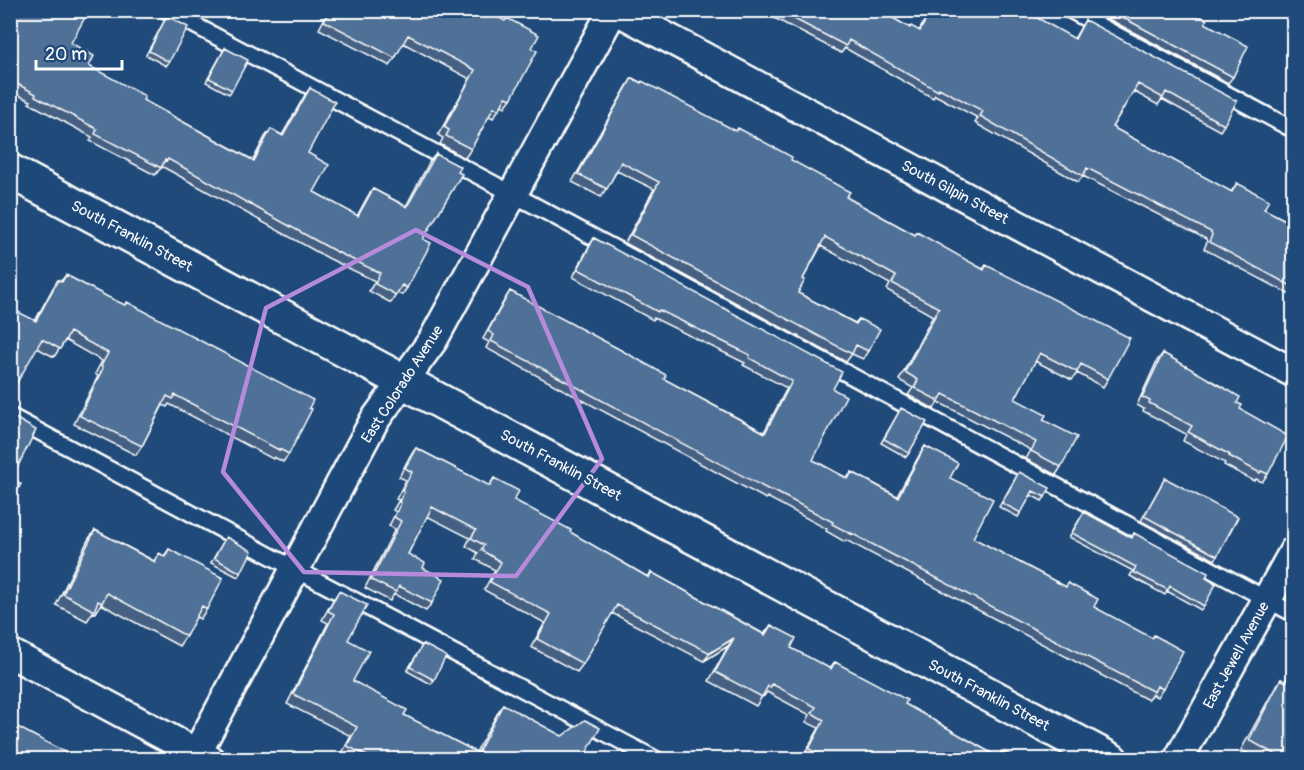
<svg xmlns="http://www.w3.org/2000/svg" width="1304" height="770" viewBox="0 0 1304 770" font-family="Pangolin,sans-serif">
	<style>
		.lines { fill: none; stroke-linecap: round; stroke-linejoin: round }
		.service-casing { stroke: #fff; stroke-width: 20 }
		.minor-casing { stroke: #fff; stroke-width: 33 }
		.tertiary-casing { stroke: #fff; stroke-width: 38 }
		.service { stroke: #1f4a7a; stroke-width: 15 }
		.minor { stroke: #1f4a7a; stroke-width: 28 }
		.tertiary { stroke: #1f4a7a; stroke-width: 33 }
		.wall { fill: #456182; stroke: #fff; stroke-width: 1.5 }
		.shaded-wall { fill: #384f6a; stroke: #fff; stroke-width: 1.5 }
		.building { fill: #507197; stroke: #fff; stroke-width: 1.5 }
		.marked { fill: none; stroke: #b68bdc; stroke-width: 4.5; stroke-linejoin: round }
		.labels { text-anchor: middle; stroke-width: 4.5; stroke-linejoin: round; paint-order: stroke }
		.street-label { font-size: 15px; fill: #fff; stroke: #1f4a7a }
	</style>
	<rect width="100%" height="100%" fill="#1f4a7a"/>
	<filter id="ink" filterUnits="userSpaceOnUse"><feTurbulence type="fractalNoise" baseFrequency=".0167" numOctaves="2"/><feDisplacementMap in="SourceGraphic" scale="12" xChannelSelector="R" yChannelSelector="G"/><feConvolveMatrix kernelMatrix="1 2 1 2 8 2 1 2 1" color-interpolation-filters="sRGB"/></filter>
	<g filter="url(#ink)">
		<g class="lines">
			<g class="service-casing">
				<path id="service" d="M166,10L541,209L1294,614
					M1070,10L1294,130
					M10,416L295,569L657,760"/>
			</g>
			<g class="minor-casing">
				<path id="minor" d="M616,10L1294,373
					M10,653L210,760
					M193,760L374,421L433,340L613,10
					M1178,760L1294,551"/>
			</g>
			<g class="tertiary-casing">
				<path id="tertiary" d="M10,171L1111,760"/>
			</g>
			<use href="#service" class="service"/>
			<use href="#minor" class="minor"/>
			<use href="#tertiary" class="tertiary"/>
		</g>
		<path class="wall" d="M10,10L71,43L89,66L143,100L253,160L265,137L271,129L282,135L305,95L310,88L308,153L314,192L357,216L368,196L373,189L406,206L430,161L436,154L423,239L407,288L402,295L397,293L391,303L369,291L375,281L328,258L163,167L162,168H161L155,175L90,141L92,137L29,103L31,101L10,91Z
			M188,10H196L194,14Z
			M329,10H485L532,48L511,99L505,107L502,105L493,118L489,116L471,149L465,158L440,144L443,138L438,135L470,79L403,43L395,58L390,66L319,29Z
			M759,10H879L910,28L919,31L930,10H1029L1032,15L1074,39L1085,20L1224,125L1220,131L1162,99L1158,105L1133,91L1112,127L1231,192L1237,183L1264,209L1293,224V296L1204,249L1207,242L1206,239L1083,176L1078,182L975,123L978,118L935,95L933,98L845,48L841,53Z
			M1092,10H1190L1205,23L1233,77L1228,83Z
			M1269,10H1280L1277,15Z
			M1280,10H1293V17Z
			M167,16L169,62L166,66L146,55Z
			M225,48L232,90L229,94L206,82Z
			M632,78L791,160L846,197L915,235L983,269L986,265L1108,379L1103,387L1077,373L1072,380L1035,361L1015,399L1043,420L1061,467L1056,475L1026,459L1031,450L938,402L934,409L908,395L913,388L899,380L933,316L887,290L890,284L821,246L803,279L798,293L855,323L859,319L868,351L863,359L852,354L846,362L625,243L654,189L617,171L601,197L572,182L627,86Z
			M594,238L833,389L813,460L847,478L852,472L897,496L920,454L925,446L950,478L973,538L1066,587L1068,583L1094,607L1163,689L1157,697L1152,694L1148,700L846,540L845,542L826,531L827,529L767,497L766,499L486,348L489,342L483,339L505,299L510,291L664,379L764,432L787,388L743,365L745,363L654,318L653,320L573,277L589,246Z
			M66,275L309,408L289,454L283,462L274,457L273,459L169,404L167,407L163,405L142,446L136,455L74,424L98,376L95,374L102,361L65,340L54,357L37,348L35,321L53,288L58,280L61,281Z
			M1163,353L1237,403L1268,474L1262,482L1256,479L1254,481L1224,465L1225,463L1183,441L1186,434L1143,411L1144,409L1137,405L1157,361Z
			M899,412L909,453L906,457L881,443Z
			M416,448L489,486L494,478L514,500L648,577L651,572L764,634L771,625L791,648L830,669L835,662L905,704L998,757L1002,751L1018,759H807L803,757L819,728L806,722L810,715L767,692L764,696L763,695L756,706L709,681L728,646L704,661L612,613L583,664L577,672L531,647L545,623L484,590L495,570L475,559L478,553L466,546L470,538L427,516L408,554L423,568L432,603L426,611L394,594L390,601L365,588L395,529L389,526L396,512L393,510L399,500L396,499L406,480L399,477L410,456Z
			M1019,472L1045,497L1042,501L1031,495L1018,517L999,507Z
			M1165,478L1217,556L1215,560L1141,521Z
			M1084,512L1132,537L1134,533L1206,578L1204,606L1201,610L1167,591L1165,595L1130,576L1133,571L1069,537Z
			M95,530L154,561L159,553L164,556L169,549L207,609L200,619L196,617L186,636L179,646L101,604L95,613L93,612L87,621L56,605L88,540Z
			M226,537L241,573L238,577L211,563Z
			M339,591L348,640L353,681L404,715L476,752L497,714L503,704L583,759H349L341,755L351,736L287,704L328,623L322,620L333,600Z
			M423,644L434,680L431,684L407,671Z
			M1289,677L1293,759H1258L1241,750L1274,690L1281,679L1285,681Z"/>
		<path class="shaded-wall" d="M734,638L728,646L704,661L710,653Z"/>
		<path class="building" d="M10,10H89L71,43L94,56L89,66L145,96L143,100L254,161L271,129L283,136L310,88L335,102L308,153L329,165L314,192L358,216L373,189L407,207L436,154L461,167L458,172L462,174L423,239L431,243L407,288L402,285L396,295L375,284L380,273L333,250L168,159L167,161L165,160L161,168L95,134L97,129L35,96L36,94L10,80Z
			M330,10H485L505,21L507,18L539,35L532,48L537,51L511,99L506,97L499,110L494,107L471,149L446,136L449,130L444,127L475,70L408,35L395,58L324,21Z
			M777,10H879L910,28L911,26L920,31L931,10H1029L1033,13L1032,15L1075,39L1085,20L1237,101L1224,125L1166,92L1163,98L1138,84L1112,127L1232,192L1237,183L1269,200L1264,209L1293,224V287L1209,242L1212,235L1211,232L1087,168L1083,176L980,116L983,111L939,88L938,91L849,40L846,46Z
			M1109,10H1190L1207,20L1205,23L1248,46L1233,77Z
			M167,16L188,27L169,62L149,51Z
			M225,48L248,60L232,90L209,78Z
			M632,78L641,83L642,81L736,131L738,128L792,157L791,160L850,192L846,197L915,235L917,232L984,270L986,265L1130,338L1108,379L1081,364L1077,372L1040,353L1015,399L1046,415L1043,420L1077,437L1061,467L1031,451L1036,442L943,394L939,401L914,388L918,380L905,372L939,308L892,283L896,276L825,237L803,279L805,280L798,293L856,324L859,319L880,329L868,351L856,345L852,354L631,235L659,182L621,162L607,189L578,174Z
			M594,238L842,372L833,389L846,396L813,460L848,479L852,472L898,497L925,446L958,463L950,478L993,499L973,538L1066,587L1068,583L1098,599L1094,607L1152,638L1154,635L1183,651L1163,689L1157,686L1154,692L851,533V534L832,524L833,522L772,490L771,491L491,341L494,335L488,331L510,291L619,349L666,375L664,379L765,433L792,381L749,358L750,355L659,310L658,312L578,269Z
			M66,275L108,297L125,305L127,302L313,400L309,408L312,409L289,454L279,449V450L175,395L173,399L167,396L142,446L80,416L103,368L101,366L108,353L70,332L60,349L42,339L10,395V308L36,321L58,280L62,282Z
			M1163,353L1240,397L1237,403L1242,405L1240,409L1288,436L1268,474L1261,471L1260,473L1229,456L1230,455L1188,432L1192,426L1149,403L1150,401L1142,397Z
			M901,408L927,422L909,453L884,439Z
			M10,415L36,430L12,478L21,484L10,504Z
			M416,448L490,486L494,478L519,491L514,500L516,501L571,530L570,532L649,578L651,572L765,635L771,625L796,638L791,648L831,669L835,662L907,700L905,704L998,757L1002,751L1018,759H828L809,749L824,720L812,713L816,707L772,684L770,688L768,686L762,697L715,672L734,638L710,653L617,605L583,664L537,639L551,614L490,582L501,562L481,550L484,545L471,538L476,530L432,507L408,554L425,563L423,568L444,579L432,603L399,586L396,592L371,580L401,521L394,517L401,503L399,502L404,492L402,490L412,472L405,468Z
			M1019,472L1050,488L1045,497L1033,491L1021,513L1002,503Z
			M1165,478L1238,517L1217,556L1144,516Z
			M1084,512L1132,538L1134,533L1208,573L1206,578L1216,584L1204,606L1170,586L1168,590L1133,572L1136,567L1072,533Z
			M95,530L155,562L159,553L165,557L169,549L223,578L207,609L202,606L186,636L107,593L102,603L98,601L94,611L63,594Z
			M226,537L252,551L241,573L214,558Z
			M339,591L367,605L348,640L369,651L353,681L407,710L404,715L478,753L503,704L562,736L585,720L600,728L583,759H373L347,746L357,727L293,694L334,614L328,611Z
			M423,644L446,656L434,680L410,667Z
			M1289,677L1293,679V759H1284L1249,740L1281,679L1286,682Z
			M10,723L74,757L76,753L83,759H10Z
			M92,756L99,759H90Z"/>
	</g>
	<path class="marked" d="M416,230L528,287L602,459L516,576L304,572L223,472L266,308Z"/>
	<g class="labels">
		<g class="street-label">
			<text transform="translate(955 192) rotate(28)" y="5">South Gilpin Street</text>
			<text transform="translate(132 236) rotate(28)" y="5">South Franklin Street</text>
			<text transform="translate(402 384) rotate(-57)" y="5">East Colorado Avenue</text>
			<text transform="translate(561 465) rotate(28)" y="5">South Franklin Street</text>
			<text transform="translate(1236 655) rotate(-61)" y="5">East Jewell Avenue</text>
			<text transform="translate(989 695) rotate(28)" y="5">South Franklin Street</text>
		</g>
	</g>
	<rect width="1304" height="770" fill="none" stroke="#1f4a7a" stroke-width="36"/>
	<rect x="18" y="18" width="1268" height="734" fill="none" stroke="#fff" stroke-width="2" filter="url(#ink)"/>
	<path d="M36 60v9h86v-9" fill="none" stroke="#ffffff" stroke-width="3"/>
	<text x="45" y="60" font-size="18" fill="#ffffff" stroke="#1f4a7a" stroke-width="4.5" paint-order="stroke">20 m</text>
</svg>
